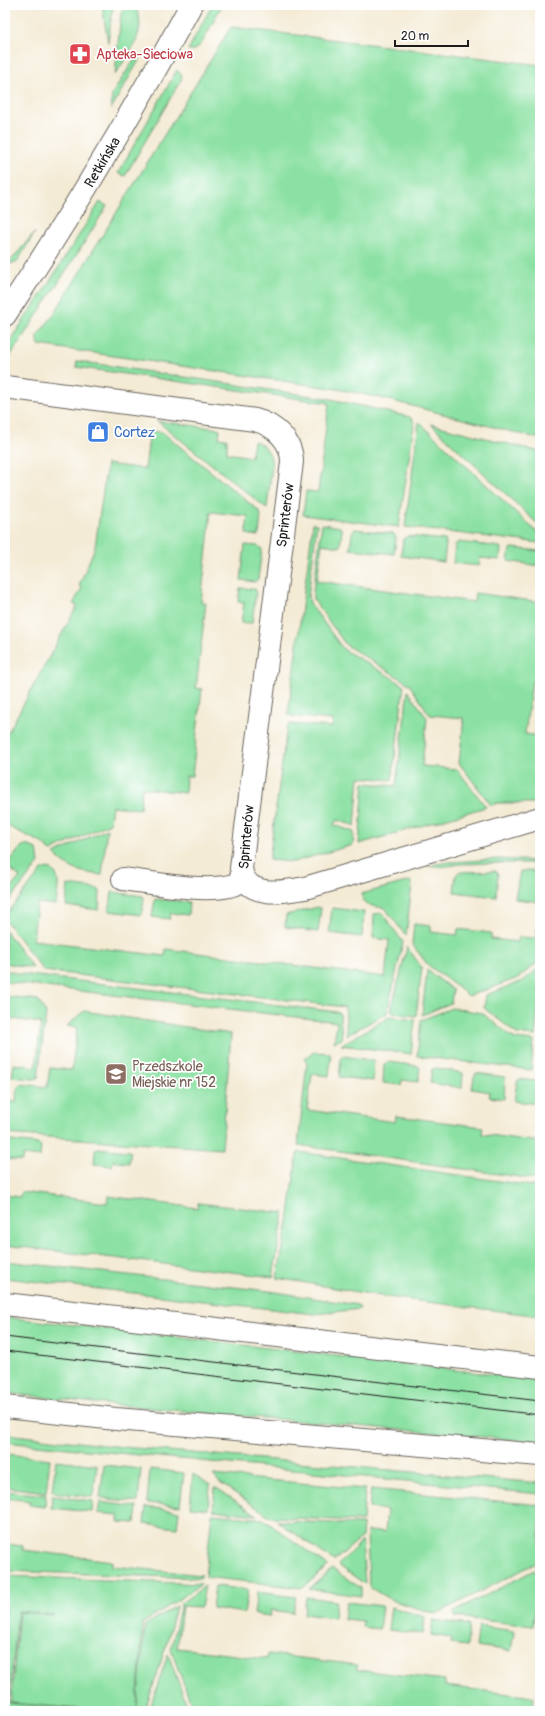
<svg xmlns="http://www.w3.org/2000/svg" width="545" height="1716" viewBox="0 0 545 1716" font-family="Pangolin,sans-serif">
	<style>
		.green { fill: #8be1a3; stroke: #547e60 }
		.lines { fill: none; stroke-linecap: round; stroke-linejoin: round }
		.minor-casing { stroke: #68645d; stroke-width: 24 }
		.minor { stroke: #fff; stroke-width: 22 }
		.tram { stroke: #1c1c1c; stroke-width: 1 }
		.labels { text-anchor: middle; stroke-width: 3.5; stroke-linejoin: round; paint-order: stroke }
		.health-label { font-size: 14px; fill: #be3a42; stroke: #fff; text-anchor: start }
		.street-label { font-size: 14px; fill: #1c1c1c; stroke: #fff }
		.shop-label { font-size: 14px; fill: #366cbe; stroke: #fff; text-anchor: start }
		.education-label { font-size: 14px; fill: #785e54; stroke: #fff; text-anchor: start }
	</style>
	<rect width="100%" height="100%" fill="#fff"/>
	<filter id="ink" filterUnits="userSpaceOnUse"><feTurbulence type="fractalNoise" baseFrequency=".025" numOctaves="2"/><feDisplacementMap in="SourceGraphic" scale="8" xChannelSelector="R" yChannelSelector="G"/><feConvolveMatrix kernelMatrix="1 2 1 2 8 2 1 2 1" color-interpolation-filters="sRGB"/></filter>
	<filter id="wash" filterUnits="userSpaceOnUse"><feTurbulence type="fractalNoise" baseFrequency=".012" numOctaves="4" result="noise"/><feDisplacementMap in="SourceGraphic" scale="16" xChannelSelector="R" yChannelSelector="G"/><feGaussianBlur stdDeviation="0.9" result="paint"/><feColorMatrix in="noise" values="0 0 0 0 0 0 0 0 0 0 0 0 0 0 0 0 0 1.4 0 .05"/><feComposite in="paint" operator="in"/></filter>
	<g filter="url(#wash)">
		<rect width="100%" height="100%" fill="#f4ebd5"/>
		<path class="green" d="M102,5H114L112,12L108,43Z
			M125,5H133C152,28 127,55 115,75L121,13Z
			M212,5H222L202,43L195,50H188Z
			M231,27L540,65V439L377,397L337,389L39,345L37,336L52,317Z
			M137,55H142L111,109L112,94Z
			M177,70L182,76L181,80L125,176L118,173Z
			M100,202L107,206L81,248L5,364V348L48,284Z
			M35,232L17,262L8,264Z
			M77,361L331,399L410,417L413,420L414,424L399,527L303,515L306,491L318,492L329,403L76,367Z
			M157,421L220,429L219,438L227,439V453L251,457L254,441C265,444 271,453 272,465L267,508L265,507Z
			M419,422L540,535V543L405,527Z
			M431,424L540,452V526Z
			M150,431L162,432L259,511L261,515L259,535L257,536L246,534L248,516L211,512L201,602L206,603L196,688L202,689L192,776H186L185,793L142,788L140,809L112,806L110,823L51,851L40,842L5,825V738L77,606L73,604L82,588L79,586L95,547L107,464L145,469Z
			M313,523L317,524L308,597L311,605L343,649L404,685L392,780L359,777L355,826L337,820L334,825L354,832L353,845L293,862L269,860L287,726L289,724L332,727L333,720L291,716L288,714Z
			M322,524L340,527L342,531L340,547L322,544L317,581L474,602L475,593L540,602V683L532,682L525,734L540,736V803H498L491,805L459,763L464,718L430,715L409,684L346,645L313,599V593Z
			M355,529L394,534L396,538L394,554L350,549L352,533Z
			M407,536L445,540L446,544L444,562L401,556L403,540Z
			M459,542L500,547L501,548L500,560L480,558L479,566L453,563L455,545Z
			M245,545L258,546L262,549L258,579L255,582L241,580Z
			M513,548L540,551V566L508,561L510,549Z
			M240,588L255,589L256,591L252,623H241L244,603L238,602Z
			M408,691L427,718L422,766L457,769L486,807L359,844L364,783L396,786Z
			M107,829L102,875C80,872 71,871 54,854Z
			M26,845L37,849L39,863L5,906V895L20,877L6,866L22,846Z
			M499,859L540,861V863C514,863 488,863 462,864C450,865 439,869 428,866L447,862Z
			M48,868C63,873 57,893 56,905L37,903L33,940L165,956L166,949L385,977L389,940L373,938L374,914L382,913L403,942L387,1013L347,1035L345,1007L44,971L5,920V916L42,870Z
			M496,871L498,874L496,897L454,892L456,875L459,872Z
			M520,871H540V902L515,899Z
			M410,881L412,884L406,936L385,908C373,906 365,907 361,894Z
			M68,885L98,889L100,891L99,910L66,906Z
			M112,892L143,896L144,898L142,915L109,911Z
			M155,899L189,902L188,915L171,913L170,919L152,917Z
			M318,907L321,908L318,932L285,927L286,915Z
			M332,908L364,912L362,937L329,933Z
			M540,910V961L518,978L469,996L428,965L412,944L414,924L431,926V932L457,935L458,929L491,933V939L518,942L519,937L536,938Z
			M5,930L33,968L5,963Z
			M407,947L422,968L416,1016L393,1013L391,1011Z
			M540,967V995L535,1036L517,1034L484,1008L486,995L523,981Z
			M5,970L21,974L337,1012L340,1014L342,1039L334,1042L337,1022L5,982Z
			M427,970L453,990L451,1003L422,1015Z
			M5,996L38,1000L46,1013L38,1078L33,1079L12,1077L14,1064L36,1067L41,1023L5,1018Z
			M452,1008L482,1013L515,1039L534,1041L531,1070L417,1056L421,1020Z
			M84,1011L231,1034L222,1149L5,1134V1101L16,1102L17,1089L21,1084L47,1087L50,1068L72,1070L77,1027L67,1026Z
			M389,1017L415,1020L411,1054L341,1045Z
			M314,1052L330,1053L331,1058L329,1076L312,1074L307,1110L395,1122L396,1116L483,1127L482,1134L540,1142V1180L298,1145L307,1063L305,1058Z
			M344,1056L374,1061L373,1081L339,1077L341,1059Z
			M389,1062L418,1066L420,1068L418,1082L402,1080L401,1085L383,1083L384,1065Z
			M436,1068L463,1073L462,1088L430,1083L432,1069Z
			M476,1073L505,1077L504,1099L489,1097L490,1092L472,1089L474,1077Z
			M522,1079L540,1082V1104L514,1101L517,1083L518,1080Z
			M11,1141L39,1144L41,1146L40,1157L23,1155L22,1161L6,1159L8,1143Z
			M97,1148L129,1151L131,1152L129,1163L113,1161L112,1166L94,1164L95,1150Z
			M299,1152L540,1187V1316L387,1297L277,1278L288,1222L297,1155Z
			M21,1192L107,1203L108,1196L197,1208L198,1203L284,1213L273,1277L5,1245V1195L20,1197Z
			M5,1261L269,1291L358,1305L360,1309L314,1314L5,1278Z
			M5,1317L540,1380V1442L104,1404L5,1393Z
			M5,1434L123,1447L540,1483V1494L5,1442Z
			M7,1454L50,1459L46,1492L5,1487Z
			M56,1460L97,1465L93,1497L52,1492Z
			M104,1465L141,1469L138,1502L100,1498Z
			M150,1469L184,1473L180,1506L147,1503Z
			M193,1474L210,1485L208,1509L190,1507Z
			M213,1475L365,1489L363,1521L271,1517L220,1483Z
			M215,1487L257,1515L213,1510Z
			M371,1489L540,1505V1561L436,1614L391,1600L369,1587L367,1531L385,1532L387,1510L369,1508Z
			M5,1491L46,1495L45,1507L29,1505L30,1501L5,1498Z
			M52,1496L93,1501L92,1512L51,1508Z
			M100,1502L137,1507L135,1523L118,1522L119,1515L98,1513Z
			M146,1507L179,1511L177,1528L144,1524Z
			M212,1514L263,1519L328,1566L303,1588L205,1577Z
			M277,1521L363,1524L362,1537L334,1561Z
			M362,1541L365,1584L338,1565Z
			M5,1544L23,1546V1550L112,1561V1566L202,1575L200,1578L5,1571Z
			M540,1567L533,1626L455,1617L454,1612Z
			M332,1569L361,1588V1596L309,1589Z
			M5,1576L202,1584L143,1623L137,1707L145,1625L176,1606L166,1646L145,1711H103L11,1703L19,1612L54,1615L18,1611L9,1703L94,1711H5Z
			M205,1586L201,1607L182,1606L177,1648L267,1659L268,1654L357,1665V1670L445,1680V1686L534,1697L532,1711H194L171,1650L181,1603Z
			M215,1586L248,1590L244,1613L212,1608Z
			M257,1592L296,1597L293,1613L271,1610L270,1616L254,1614Z
			M306,1597L336,1601L334,1618L304,1614Z
			M346,1602L382,1606L379,1629L362,1627L363,1621L344,1619Z
			M391,1607L425,1617L423,1634L388,1630Z
			M433,1620L469,1625L467,1646L451,1644V1638L431,1635Z
			M479,1626L514,1631L511,1651L476,1646Z
			M168,1654L189,1711H149Z"/>
	</g>
	<g filter="url(#ink)">
		<g class="lines">
			<g class="minor-casing">
				<path id="minor" d="M5,315C72,214 134,111 191,5
					M5,387L255,420C275,425 292,441 292,462L241,868C245,899 283,892 305,888L540,818
					M123,879C150,882 224,898 244,879
					M5,1304L540,1367
					M5,1407L116,1419L540,1455"/>
			</g>
			<use href="#minor" class="minor"/>
			<path class="tram" d="M5,1337L540,1401
				M5,1351L540,1415"/>
		</g>
	</g>
	<defs>
		<g id="pharmacy-square" transform="scale(1.15)"><rect x="-9" y="-9" width="18" height="18" rx="4" fill="#e0444e" stroke="#fff"/><path d="M-2-6h4v4h4v4h-4v4h-4v-4h-4v-4h4Z" fill="#fff"/></g>
		<g id="shop-square" transform="scale(1.15)"><rect x="-9" y="-9" width="18" height="18" rx="4" fill="#3f7fe0" stroke="#fff"/><path d="M-5-2.5h2.3a2.7 3.5 0 0 1 5.4 0H5L5.5 6h-11ZM-1.5-2.5h3a1.5 2.3 0 0 0-3 0Z" fill="#fff"/></g>
		<g id="school-square" transform="scale(1.15)"><rect x="-9" y="-9" width="18" height="18" rx="4" fill="#8d6e63" stroke="#fff"/><path d="M0-5L7-2L0 1L-7-2ZM-4 1L0 2.5L4 1V4Q0 6-4 4Z" fill="#fff"/></g>
	</defs>
	<g fill-rule="evenodd">
		<use href="#pharmacy-square" x="80" y="54"/>
		<use href="#shop-square" x="98" y="432"/>
		<use href="#school-square" x="116" y="1074"/>
	</g>
	<g class="labels">
		<g class="health-label">
			<text x="96" y="59">Apteka-Sieciowa</text>
		</g>
		<g class="street-label">
			<text transform="translate(102 162) rotate(-59)" y="5">Retkińska</text>
			<text transform="translate(285 515) rotate(-83)" y="5">Sprinterów</text>
			<text transform="translate(246 837) rotate(-85)" y="5">Sprinterów</text>
		</g>
		<g class="shop-label">
			<text x="114" y="437">Cortez</text>
		</g>
		<g class="education-label">
			<text x="132" y="1071">Przedszkole<tspan x="132" dy="16">Miejskie nr 152</tspan></text>
		</g>
	</g>
	<rect width="545" height="1716" fill="none" stroke="#fff" stroke-width="20"/>
	<path d="M395 40v6h73v-6" fill="none" stroke="#1c1c1c" stroke-width="2"/>
	<text x="401" y="40" font-size="12" fill="#1c1c1c" stroke="#ffffff" stroke-width="3" paint-order="stroke">20 m</text>
</svg>
